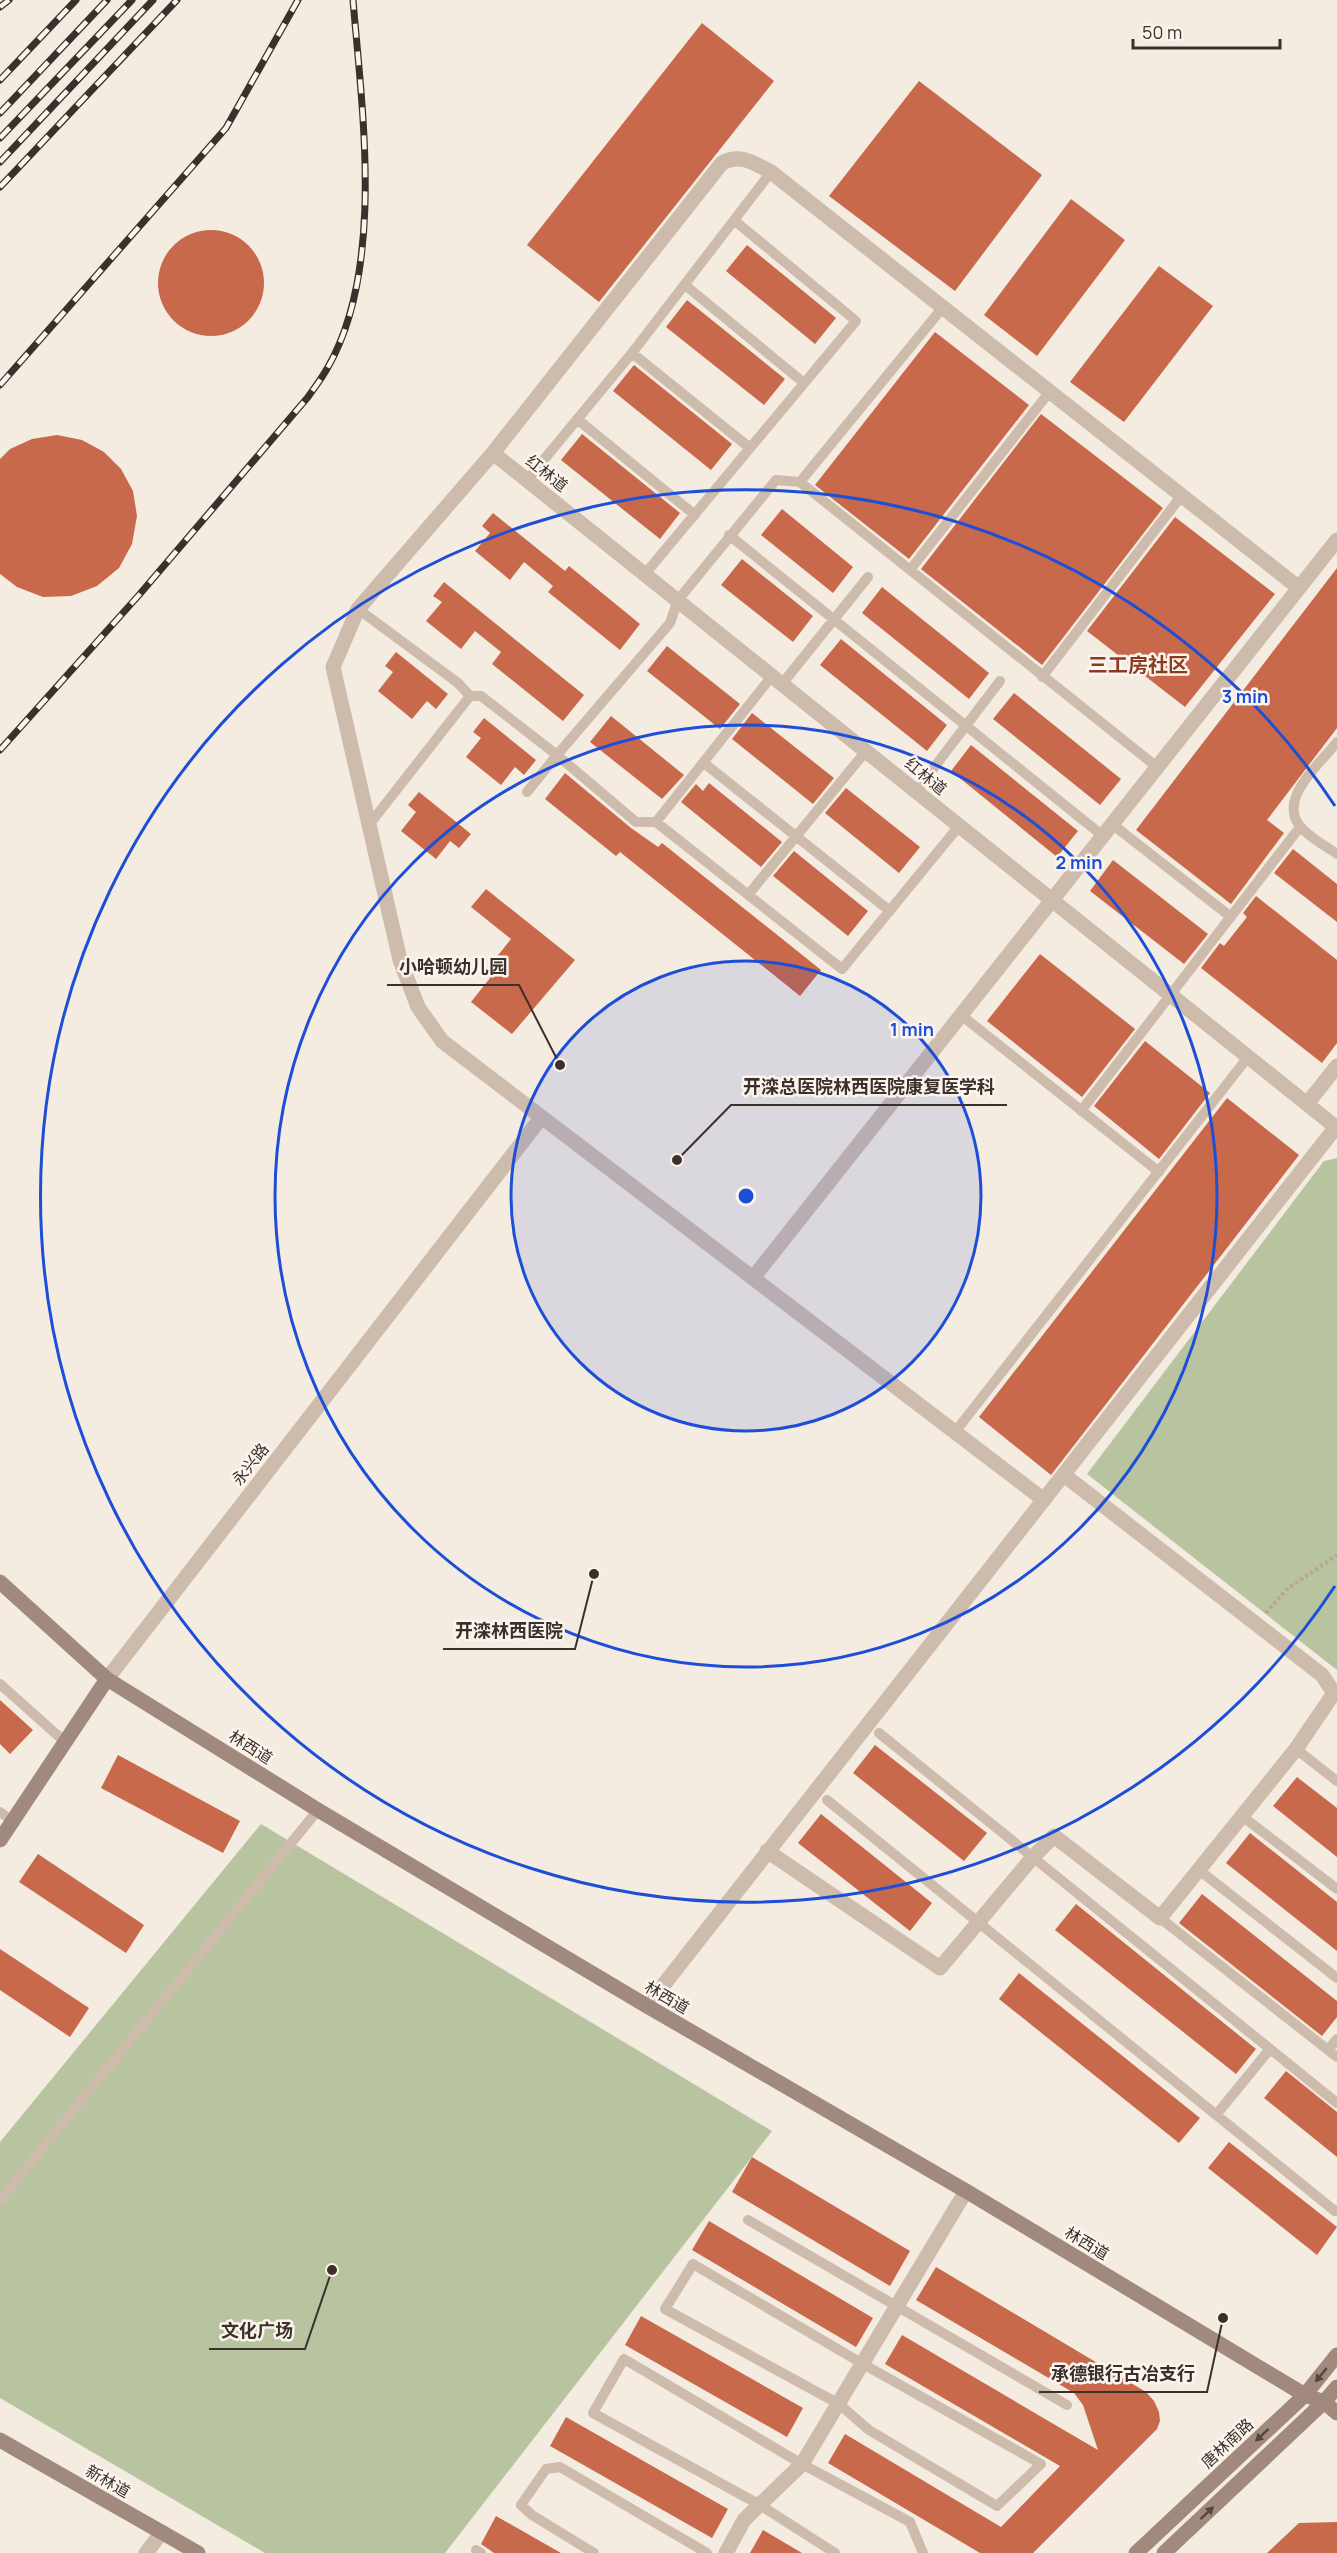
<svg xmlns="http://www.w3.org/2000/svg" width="1337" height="2553" viewBox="0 0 1337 2553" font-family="Manrope,'Noto Sans SC',sans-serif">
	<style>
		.green { fill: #b8c4a0 }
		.building { fill: #c8694b }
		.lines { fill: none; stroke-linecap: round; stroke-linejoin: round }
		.path { stroke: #b9a596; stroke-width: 4; stroke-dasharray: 3 3; stroke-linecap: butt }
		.lane { stroke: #cdbbac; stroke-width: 10 }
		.street { stroke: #cdbbac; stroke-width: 15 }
		.secondary { stroke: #a18a7d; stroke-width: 15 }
		.rail-casing { stroke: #3b302b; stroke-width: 7 }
		.rail { stroke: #fbf5ee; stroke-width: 4.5; stroke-dasharray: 14; stroke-linecap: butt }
		.oneway { fill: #544640 }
		.ring { fill: none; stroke: #1d4ed8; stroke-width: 3 }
		.labels { text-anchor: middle; stroke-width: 5; stroke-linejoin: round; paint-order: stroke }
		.street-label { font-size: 16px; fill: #3b302b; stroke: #fbf5ee }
		.quarter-label { font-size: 20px; font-weight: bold; fill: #8c3b22; stroke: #fbf5ee }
		.centre { fill: #1d4ed8; stroke: #fbf5ee; stroke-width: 3 }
		.ring-label { font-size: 18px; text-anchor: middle; font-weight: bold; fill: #1d4ed8; stroke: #fbf5ee; stroke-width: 5; stroke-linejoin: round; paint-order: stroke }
		.leader { fill: none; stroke: #3b302b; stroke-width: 2 }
		.callout-dot { fill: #3b302b; stroke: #fbf5ee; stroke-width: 2 }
		.callout-label { font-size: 18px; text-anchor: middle; font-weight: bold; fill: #3b302b; stroke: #fbf5ee; stroke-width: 5; stroke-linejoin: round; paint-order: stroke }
	</style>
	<rect width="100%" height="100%" fill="#f4ebe1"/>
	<path class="green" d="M1337,1158V1670L1087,1474L1324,1161Z
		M261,1824L772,2131L445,2553H265L0,2398V2142Z"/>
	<path class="building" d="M702,23L774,81L599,302L527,245Z
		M919,81L1042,175L955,291L829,196Z
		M1071,199L1125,240L1037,356L984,315Z
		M158 283a53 53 0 1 1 106 0a53 53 0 1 1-106 0Z
		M747,245L836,318L815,344L726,271Z
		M1159,266L1213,306L1124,422L1070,382Z
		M687,300L785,379L764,405L666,327Z
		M935,332L1029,405L909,559L815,485Z
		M634,365L732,444L711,470L613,391Z
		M1041,414L1163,508L1042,665L921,569Z
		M582,434L680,513L660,539L561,460Z
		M57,435L82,440L104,452L121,469L133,491L137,516L132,544L119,568L97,586L71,596L43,597L17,587L0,574V459L10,449L32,439Z
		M782,509L853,567L833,593L761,535Z
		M493,513L565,571L569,566L640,624L620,650L548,592L553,586L524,562L510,580L475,551L490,533L482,526Z
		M1175,517L1275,594L1185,707L1087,631Z
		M742,559L813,616L793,642L721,585Z
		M1337,568V728L1267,820L1284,833L1231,904L1136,830Z
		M444,582L584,695L563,721L492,664L501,652L475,631L461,649L426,621L442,602L433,596Z
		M882,587L989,673L969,699L862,613Z
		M841,639L947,725L927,751L820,665Z
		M667,646L740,704L720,729L647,671Z
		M396,652L448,694L436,709L427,701L412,719L378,691L393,672L385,666Z
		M1014,693L1121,779L1100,805L993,719Z
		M752,713L834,778L813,804L732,739Z
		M611,716L684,775L662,799L590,742Z
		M484,718L536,760L524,775L515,767L501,785L466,757L481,738L473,732Z
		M971,745L1078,831L1057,857L951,771Z
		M565,773L631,828L658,847L662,843L821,970L800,996L620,852L616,856L545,799Z
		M709,783L782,842L761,867L681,802L696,784L703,791Z
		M846,788L920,847L899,873L825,813Z
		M419,792L471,834L459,848L450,841L436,859L401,831L416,812L408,805Z
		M1293,849L1337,884V922L1274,873Z
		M794,851L868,911L848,936L773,876Z
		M1113,860L1208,934L1184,964L1090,891Z
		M486,889L575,960L512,1034L471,1002L490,978L484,973L511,939L471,907Z
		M1256,896L1337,960V1043L1322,1063L1201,968L1220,943L1224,946L1247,917L1243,913Z
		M1040,954L1135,1029L1082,1097L987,1021Z
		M1145,1041L1210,1093L1159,1159L1094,1106Z
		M1227,1098L1299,1155L1051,1475L979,1417Z
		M0,1700L33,1730L10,1754L0,1744Z
		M875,1745L987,1833L964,1861L853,1773Z
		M118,1755L240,1821L223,1853L101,1788Z
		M1297,1777L1337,1808V1857L1273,1806Z
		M821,1814L932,1903L910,1931L798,1843Z
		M1250,1833L1337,1902V1951L1226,1863Z
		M38,1854L144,1925L126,1953L19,1882Z
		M1202,1894L1337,2001V2017L1322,2036L1179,1923Z
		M1076,1904L1256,2049L1236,2074L1055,1930Z
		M0,1949L89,2008L70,2037L0,1990Z
		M1019,1973L1200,2118L1179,2143L999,1999Z
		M1286,2071L1337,2112V2157L1264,2098Z
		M1229,2142L1337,2227L1317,2255L1208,2168Z
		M752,2157L910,2251L890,2286L732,2192Z
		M709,2221L873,2318L856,2347L692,2250Z
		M936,2267L1146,2392L1154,2401L1159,2412L1160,2421L1157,2429L1033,2553H980L828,2463L845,2434L1001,2527L1060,2466L885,2364L902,2335L1098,2450L1083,2405L1074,2393L916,2300Z
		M641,2316L803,2408L787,2437L625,2345Z
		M566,2417L728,2509L712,2538L550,2446Z
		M496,2516L561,2553H494L481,2544Z
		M1337,2522V2553H1267L1299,2523Z
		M763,2530L802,2553H750Z"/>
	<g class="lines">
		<path class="path" d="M1266,1613L1287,1589L1337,1555"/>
		<path class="lane" d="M685,285L804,383
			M632,353L750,448
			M577,419L695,515
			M527,480L632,353L771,172
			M800,482L944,306
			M729,535L1103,836
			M910,570L1051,390
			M645,574L856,321L735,221
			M358,609L458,683L470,696
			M1042,677L1182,495
			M782,684L868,577
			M1337,742C1320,764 1279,797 1299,825C1308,837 1326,846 1337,854
			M704,763L890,911
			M916,791L1000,681
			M527,792L557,755L636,822H656L842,969L959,826
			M656,822L772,676
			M1112,824L1231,917
			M369,825L470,696H481L557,755L670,623L678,600L776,480L800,482L1157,767
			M748,895L866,751
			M961,1015L1159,1172
			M1081,1111L1300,827
			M955,1432L1248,1057
			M0,1684L65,1742
			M879,1733L1337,2103
			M1296,1749L1337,1781
			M827,1800L1335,2211
			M0,1812L13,1821
			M1242,1816L1337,1889
			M1199,1870L1337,1978
			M1160,1918L1337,2057
			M1328,2050L1337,2039
			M1216,2115L1270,2049
			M0,2200L318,1810
			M748,2220L1067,2405
			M693,2264L863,2364L1041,2464L997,2506L869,2430L839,2404L665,2309Z
			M476,2550L481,2553
			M594,2553L532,2515L521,2505L546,2469L560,2467L707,2553
			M835,2553L760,2505L593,2413L624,2359L802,2464L910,2522L923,2553"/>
		<path class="street" d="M493,453L1337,1128
			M1307,1104L1337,1066
			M753,1278L1337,540
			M1044,1500L442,1041L418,1007L400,960L333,667L358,609L493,453L722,163C740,153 754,163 771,172L1299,588
			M107,1679L541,1118
			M767,1851L940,1968L1033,1857L1054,1836L1160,1918L1296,1749L1334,1693L1322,1675L1064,1475
			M647,2006L1336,1127
			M146,2553L162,2532
			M726,2553L744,2520L802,2464L966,2191"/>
		<path class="secondary" d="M0,1582L107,1679L318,1810L647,2006L966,2191L1305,2395L1324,2402L1337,2413
			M0,1840L107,1679
			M0,2440L198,2553
			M1136,2553L1305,2395L1337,2355
			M1164,2553L1324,2402L1337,2387"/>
		<g class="rail-casing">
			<path id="rail" d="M0,7L9,0
				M0,80L76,0
				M0,113L107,0
				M0,138L132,0
				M0,162L153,0
				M0,187L177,0
				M0,385L226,128L298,0
				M0,750L139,595L308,397C315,387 322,378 328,367C385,267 362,110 353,0"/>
		</g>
		<use href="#rail" class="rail"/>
	</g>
	<defs><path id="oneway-solid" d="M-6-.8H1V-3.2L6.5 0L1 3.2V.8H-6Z" transform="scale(1.5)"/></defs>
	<g class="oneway">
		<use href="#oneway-solid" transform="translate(1321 2375) rotate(129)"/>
		<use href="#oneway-solid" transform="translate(1262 2435) rotate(137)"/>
		<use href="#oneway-solid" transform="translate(1207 2513) rotate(-43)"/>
	</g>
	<circle cx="746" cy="1196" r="235" fill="#1d4ed8" fill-opacity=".12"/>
	<g class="ring">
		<circle cx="746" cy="1196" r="235"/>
		<circle cx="746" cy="1196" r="471"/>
		<path d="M1335 1586A706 706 0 1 1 1335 806"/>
	</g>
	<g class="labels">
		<g class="street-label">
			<text transform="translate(547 473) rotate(38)" y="6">红林道</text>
			<text transform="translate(926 776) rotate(39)" y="6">红林道</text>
			<text transform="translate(250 1464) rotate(-52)" y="6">永兴路</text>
			<text transform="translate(251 1747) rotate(32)" y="6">林西道</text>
			<text transform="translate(667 1997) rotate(30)" y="6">林西道</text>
			<text transform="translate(1087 2243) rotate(31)" y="6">林西道</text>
			<text transform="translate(1227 2443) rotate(-43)" y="6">唐林南路</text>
			<text transform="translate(108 2481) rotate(30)" y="6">新林道</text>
		</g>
		<g class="quarter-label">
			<text x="1138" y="672">三工房社区</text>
		</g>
	</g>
	<circle cx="746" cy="1196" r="9" class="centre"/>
	<g class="ring-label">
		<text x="1245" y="703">3 min</text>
		<text x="1079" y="869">2 min</text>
		<text x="912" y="1036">1 min</text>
	</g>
	<path class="leader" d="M560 1065L519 985H387M677 1160L731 1105H1007M594 1574L575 1649H443M332 2270L305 2349H209M1223 2318L1207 2392H1039"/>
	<g class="callout-dot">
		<circle cx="560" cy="1065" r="6"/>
		<circle cx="677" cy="1160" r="6"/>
		<circle cx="594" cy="1574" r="6"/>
		<circle cx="332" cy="2270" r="6"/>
		<circle cx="1223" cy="2318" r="6"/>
	</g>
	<g class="callout-label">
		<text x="453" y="973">小哈顿幼儿园</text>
		<text x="869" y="1093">开滦总医院林西医院康复医学科</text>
		<text x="509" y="1637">开滦林西医院</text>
		<text x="257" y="2337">文化广场</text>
		<text x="1123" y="2380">承德银行古冶支行</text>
	</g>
	<path d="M1133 39v9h147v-9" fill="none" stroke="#3b302b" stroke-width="3"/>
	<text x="1142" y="39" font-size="18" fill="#3b302b" stroke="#fbf5ee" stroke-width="4.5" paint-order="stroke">50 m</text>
</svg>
